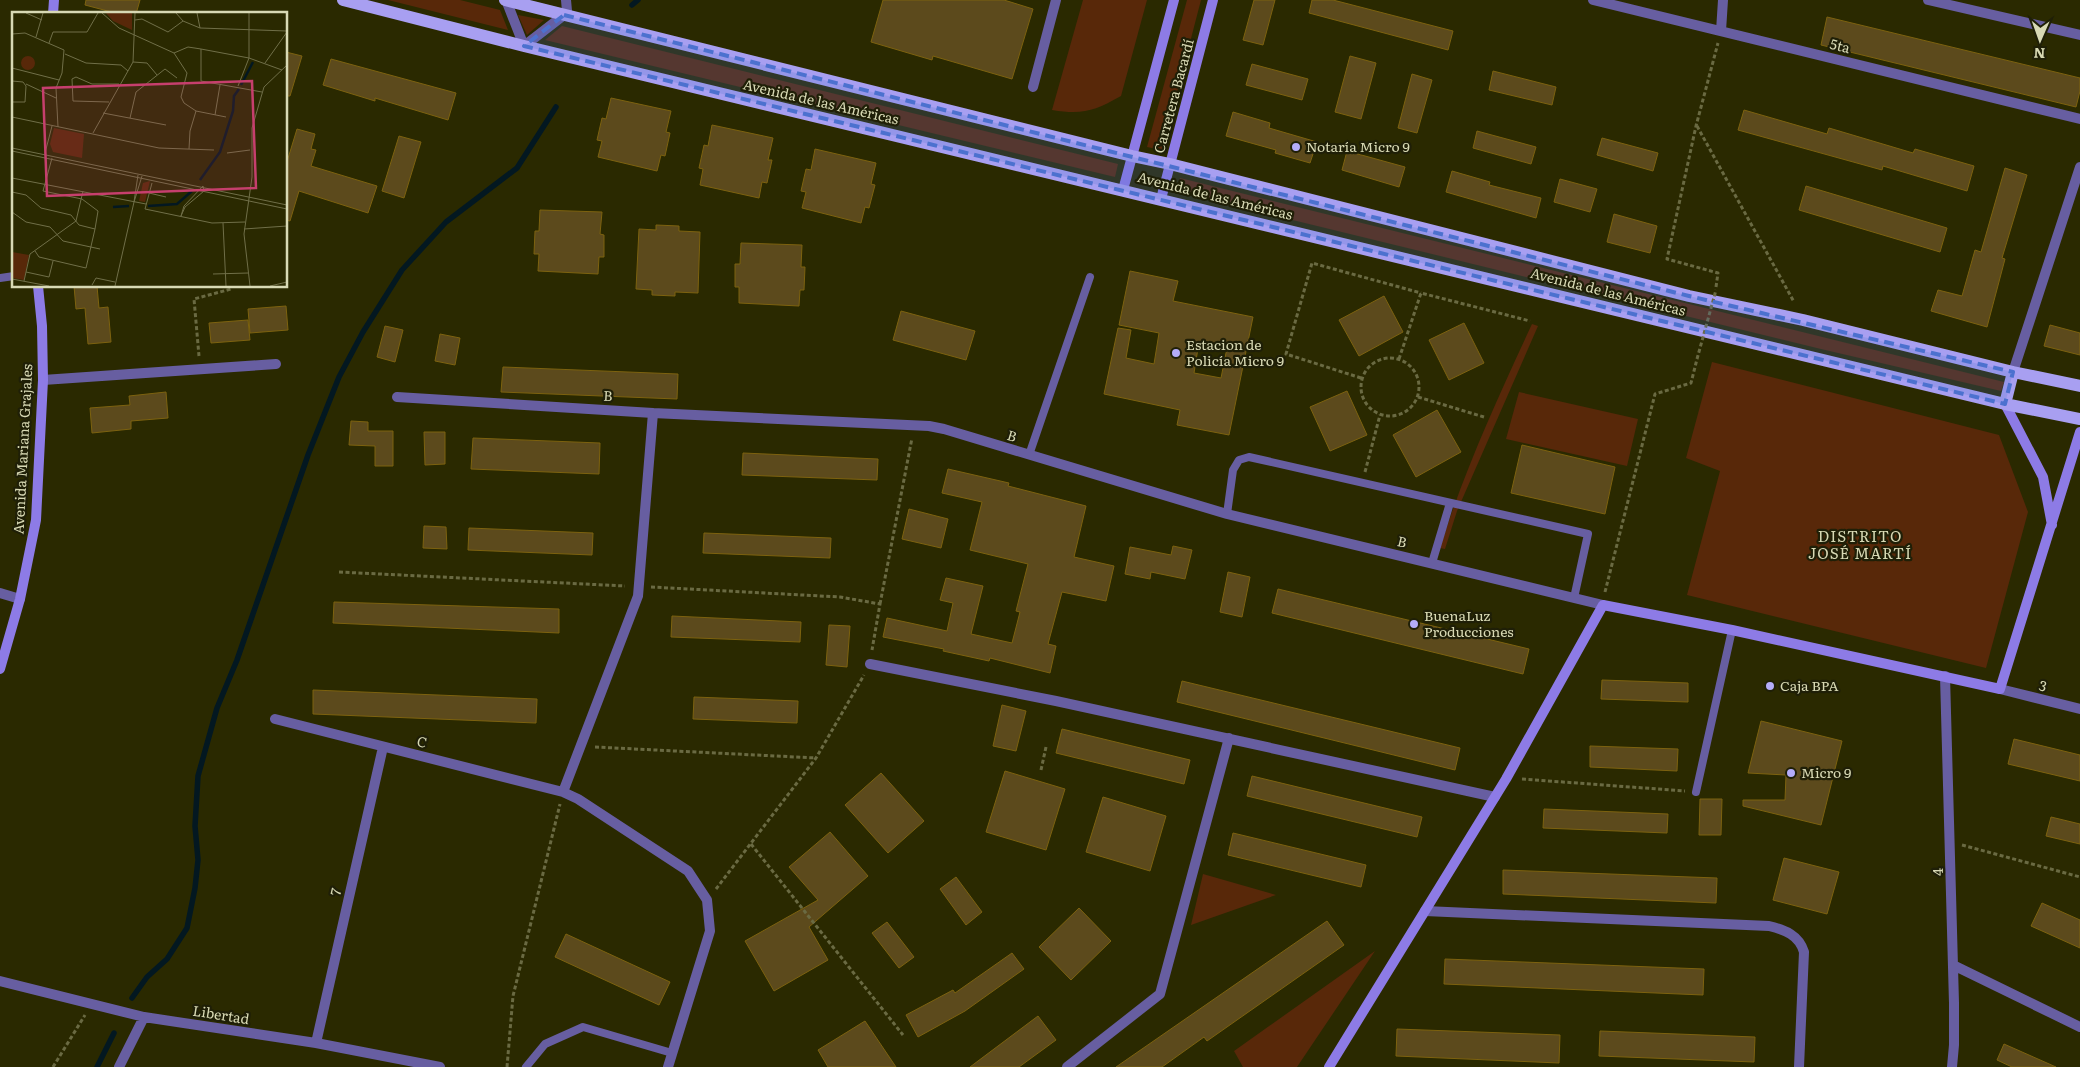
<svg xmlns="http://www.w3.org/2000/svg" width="2080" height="1067" viewBox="0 0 2080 1067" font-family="Literata,serif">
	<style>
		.green { fill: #582809 }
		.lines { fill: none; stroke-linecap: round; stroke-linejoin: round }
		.stream { stroke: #031821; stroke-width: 5.5 }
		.building { fill: #5c4a1c; stroke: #7d620f; fill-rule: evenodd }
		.path { stroke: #6a6a42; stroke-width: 3; stroke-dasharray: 4 2.5; stroke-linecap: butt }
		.lane { stroke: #675ea1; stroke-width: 8 }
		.street { stroke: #675ea1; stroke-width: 10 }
		.secondary { stroke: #8d7be6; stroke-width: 10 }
		.primary { stroke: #a89ff1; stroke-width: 12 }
		.path-bridge { stroke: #6a6a42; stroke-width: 3; stroke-dasharray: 4 2.5; stroke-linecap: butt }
		.marked { fill: #4c71cf; fill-opacity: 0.2; stroke: #4c71cf; stroke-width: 4; stroke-dasharray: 10 6; stroke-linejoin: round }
		.poi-dot { fill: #b4acf9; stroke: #1f1f07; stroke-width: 2 }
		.labels { text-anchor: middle; stroke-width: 4.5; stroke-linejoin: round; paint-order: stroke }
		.street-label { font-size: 14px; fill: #d8d9b4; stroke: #1f1f07 }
		.poi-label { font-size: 14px; fill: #d8d9b4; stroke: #1f1f07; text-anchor: start }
		.neighbourhood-label { font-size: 15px; letter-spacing: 1px; fill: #d8d9b4; stroke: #1f1f07 }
		.inset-river { fill: none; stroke: #031821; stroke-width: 2.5 }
		.inset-road { fill: none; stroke: #706f48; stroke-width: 1 }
		.view { fill: #c63f6d; fill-opacity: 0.15; stroke: #c63f6d; stroke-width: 2.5 }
		.inset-edge { fill: none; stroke: #d8d9b4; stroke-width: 2.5 }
	</style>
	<rect width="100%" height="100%" fill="#2a2900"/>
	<path class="green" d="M388,0H460L500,10L508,30Z
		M1083,0H1147L1121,96C1094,111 1083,115 1052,110Z
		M1187,0H1201L1162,150L1147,147Z
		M518,15L544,20L527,35Z
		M562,26L1118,164L1115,177L545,40Z
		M1180,178L2004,382L2001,391L1821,349L1211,200L1176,191Z
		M1532,324L1538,326L1457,511L1445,549L1440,548C1464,471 1498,397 1532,324Z
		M1712,362L1999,435L2028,512L1986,668L1687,595L1720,471L1686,458Z
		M1519,392L1638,419L1627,466L1506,439Z
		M1203,874L1276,895L1191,925Z
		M1375,951L1297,1067H1243L1234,1051Z"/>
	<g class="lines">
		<path class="stream" d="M632,5L638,0
			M132,998L147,977L167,959L187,928L195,888L198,860L195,826L198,776L217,708L237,660L308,455L339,377L363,332L402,270L446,222L517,168L556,107
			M97,1067L114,1033"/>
	</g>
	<path class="building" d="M86,0H140L136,14H119L85,5Z
		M883,0H1004L1033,9L1012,79L933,56L932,60L871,42Z
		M1254,0H1275L1263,45L1243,40Z
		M1312,0H1333L1453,31L1448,50L1309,13Z
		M1827,17L2080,78V91L2076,107L1821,45Z
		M286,52L302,56L290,96H286Z
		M1350,56L1376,63L1361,119L1335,112Z
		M331,59L456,93L448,120L375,98V101L323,85Z
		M1252,64L1308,79L1302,100L1246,85Z
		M1493,71L1556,87L1552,105L1489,90Z
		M1412,74L1432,80L1417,133L1398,128Z
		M611,98L671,111L666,132L670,133L665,156L661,155L657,171L598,157L602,141L597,140L602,118L606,119Z
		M1744,110L1827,134L1829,128L1913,153L1915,149L1974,166L1967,191L1883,166L1882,170L1738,130Z
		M1233,112L1270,123L1269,128L1317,142L1310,163L1275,153L1276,150L1226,136Z
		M712,125L773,138L768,160H772L767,183L762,182L759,198L700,185L703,169L699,168L704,145L708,146Z
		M297,129L315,134L311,149L316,150L311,166L377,186L368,213L299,191L290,221L286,220V165Z
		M1477,131L1536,147L1531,164L1473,148Z
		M399,136L421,142L404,198L382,191Z
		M1602,138L1658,153L1653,171L1597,155Z
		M815,149L876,163L871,184L875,185L869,208L865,207L861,223L802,208L806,192L801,191L806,169L811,170Z
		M1347,151L1405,167L1399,187L1342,170Z
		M2005,168L2027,175L2002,258L2005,259L1987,327L1931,311L1938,290L1962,296L1975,250L1981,252Z
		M1452,171L1490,182L1489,185L1541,198L1536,218L1446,192Z
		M1560,179L1597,189L1590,212L1554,202Z
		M1806,186L1947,228L1940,252L1799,210Z
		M540,210L602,212L600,234L604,235V257H599L598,274L538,271L539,254H534L535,231H539Z
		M1614,214L1657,226L1650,253L1607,242Z
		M656,225L679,226V231L700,232L698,293L675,292V296L652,295V290L636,289L639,229L656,230Z
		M741,243L802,245L801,267H805L804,290H800L799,306L739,303V287H735V264H740Z
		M1130,271L1178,281L1173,301L1253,317L1229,435L1177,425L1180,410L1104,394L1118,328L1131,330L1126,358L1154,364L1159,333L1119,325ZM1199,342L1227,348L1221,378L1194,373Z
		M74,286H97L99,308L108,307L111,342L88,344L85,308L76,309Z
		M1384,296L1403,332L1359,356L1339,320Z
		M286,306L288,330L250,333L248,309Z
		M901,311L975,331L966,360L893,340Z
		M248,320L250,340L211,343L209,323Z
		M1464,323L1484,363L1449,380L1429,340Z
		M2050,325L2080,333V355L2044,346Z
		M385,326L403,330L395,362L377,357Z
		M440,334L460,338L455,365L435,361Z
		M503,367L678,374L677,399L501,392Z
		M1347,391L1367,435L1330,451L1310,407Z
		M166,392L168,418L131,421V429L92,433L90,408L130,405L129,396Z
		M1437,410L1461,452L1416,477L1393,435Z
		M351,421L368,422V431H393V466H375V446L349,445Z
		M424,432H445V464L425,465Z
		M473,438L600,443L599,474L471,469Z
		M1522,445L1615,467L1605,514L1511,493Z
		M743,453L878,459L877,480L742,475Z
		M948,469L1009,483L1008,486L1086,506L1074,557L1114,566L1106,601L1062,592L1048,644L1056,646L1050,673L990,658L989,661L943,651L944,649L883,637L887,618L947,631L953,603L940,600L946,578L983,586L971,634L1012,643L1020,612L1016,611L1028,564L970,550L982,502L942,493Z
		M909,509L948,519L941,548L902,539Z
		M424,526L446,527L447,549L423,548Z
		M469,528L593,533L592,555L468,550Z
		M704,533L831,538L830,558L703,553Z
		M1173,546L1192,550L1185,579L1151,572L1150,579L1125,574L1130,547L1171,555Z
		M1228,572L1250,577L1242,617L1220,612Z
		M1278,589L1529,649L1523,674L1272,613Z
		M334,602L559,609V633L333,623Z
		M672,616L801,622L800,642L671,637Z
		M829,625L850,626L847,667L826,665Z
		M1602,680L1688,683V702L1601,699Z
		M1182,681L1460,748L1455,770L1177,702Z
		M313,690L537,699L536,723L313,714Z
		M694,697L798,701L797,723L693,719Z
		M1002,705L1026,711L1016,751L993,746Z
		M1761,721L1842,741L1821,825L1743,806V800H1785L1786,775L1748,773Z
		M1062,729L1190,760L1184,784L1056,753Z
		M2014,739L2080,755V781L2008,764Z
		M1590,746L1678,749L1677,771L1590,767Z
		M1005,771L1065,789L1046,850L986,832Z
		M881,773L924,821L888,853L845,805Z
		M1252,776L1422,817L1417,837L1247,796Z
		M1103,797L1166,816L1150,871L1086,852Z
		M1700,799H1722L1721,835H1699Z
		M1544,809L1668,814L1667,833L1543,828Z
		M2051,817L2080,824V844L2046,836Z
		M830,832L868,876L809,927L828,960L774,991L745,941L818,900L789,867Z
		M1233,833L1366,865L1361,887L1228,855Z
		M1784,858L1839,872L1827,914L1773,900Z
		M1503,870L1717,878L1716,903L1503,894Z
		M956,877L982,912L966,925L940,889Z
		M2042,903L2080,920V948L2031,926Z
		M1079,908L1111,941L1071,980L1039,947Z
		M1327,921L1344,945L1207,1041L1204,1037L1162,1067H1116Z
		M887,922L914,957L899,968L872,933Z
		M566,934L670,982L659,1005L555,957Z
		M1012,953L1024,969L965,1011L918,1037L906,1015L953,990L955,993Z
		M1445,959L1704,969L1703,995L1444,984Z
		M1038,1016L1056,1040L1019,1067H970Z
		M865,1021L896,1067H828L818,1050Z
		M1397,1029L1560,1035L1559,1063L1396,1056Z
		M1600,1031L1755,1037L1754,1062L1599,1056Z
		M2004,1044L2056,1067H2012L1997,1060Z"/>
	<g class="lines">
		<path class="path" d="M1697,126L1794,302
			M1716,287L1718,273L1667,259L1696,126L1718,43
			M199,356L194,299L231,289L232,286
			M1361 387a29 29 0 1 1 58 0a29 29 0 1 1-58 0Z
			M1399,359L1421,293L1530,321
			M1361,378L1286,354L1312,263L1421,293
			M1418,397L1484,417
			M1365,472L1380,415
			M339,572L625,586
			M651,587L840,597L880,604L872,650
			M1605,592L1655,394L1691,383L1697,359
			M880,604L912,438
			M595,747L816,758
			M1041,770L1046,747
			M1522,779L1685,791
			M751,844L903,1035
			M1962,845L2080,877
			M716,889L816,758L864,675
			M53,1067L85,1015
			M507,1067L513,996L560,804"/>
		<path class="lane" d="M0,278L14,276
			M1029,455L1090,277
			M1227,514L1233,470L1239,460L1249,457L1588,534L1574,598
			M1432,563L1450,503
			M1696,792L1732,630
			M526,1067L545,1044L583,1027L672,1053"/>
		<path class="street" d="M506,0L524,46L564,15L567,11L566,0
			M1593,0L2080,119
			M1928,0L2080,35
			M1721,31L1723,0
			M1033,87L1056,0
			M2013,372L2080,167
			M43,380L276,364
			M397,397L653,413L929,426L944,429L1227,514L1603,605
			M0,593L20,599
			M870,664L1056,701L1495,797
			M1945,676L1954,1003V1045L1952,1067
			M2000,689L2080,709
			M275,719L563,792L578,799L688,871L707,900L710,931L668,1067
			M563,792L638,596L653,413
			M1425,911L1769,926C1785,930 1799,935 1804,952L1799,1067
			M1953,965L2080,1027
			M0,981L144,1017L316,1043L440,1067
			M316,1043L383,747
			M119,1067L144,1017
			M1067,1067L1160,994L1229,738"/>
		<path class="secondary" d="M53,14L54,0
			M1123,190L1174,0
			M1161,199L1213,0
			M2005,404L2043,477L2052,525
			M0,669L20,599L36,520L43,380L42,326L38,286
			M1329,1067L1506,779L1603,605L1732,630L2000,689L2080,432"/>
		<path class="primary" d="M343,0L524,46L2005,404L2080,419
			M505,0L1132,156L1170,164L1689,296L1803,320L2013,372L2080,386
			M2005,404L2013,372"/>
		<path class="path-bridge" d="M1697,359L1716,290"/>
	</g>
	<path class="marked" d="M564,15L1689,296L2013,372L2005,404L524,46Z"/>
	<g class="poi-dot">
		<circle cx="1296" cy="147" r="5"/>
		<circle cx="1176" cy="353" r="5"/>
		<circle cx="1414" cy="624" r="5"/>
		<circle cx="1770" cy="686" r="5"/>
		<circle cx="1791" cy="773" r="5"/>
	</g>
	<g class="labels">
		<g class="street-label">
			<text transform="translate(1840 46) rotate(14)" y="5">5ta</text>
			<text transform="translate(1174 96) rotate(-75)" y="5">Carretera Bacardí</text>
			<text transform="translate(821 102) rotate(13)" y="5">Avenida de las Américas</text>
			<text transform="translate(1215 196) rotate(14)" y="5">Avenida de las Américas</text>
			<text transform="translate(1608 292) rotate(14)" y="5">Avenida de las Américas</text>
			<text transform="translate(608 396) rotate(3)" y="5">B</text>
			<text transform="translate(1012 436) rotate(17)" y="5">B</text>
			<text transform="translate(23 449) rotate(-87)" y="5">Avenida Mariana Grajales</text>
			<text transform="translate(1402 542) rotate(14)" y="5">B</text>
			<text transform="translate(2043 686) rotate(14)" y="5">3</text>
			<text transform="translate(422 742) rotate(14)" y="5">C</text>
			<text transform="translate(1938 872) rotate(-91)" y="5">4</text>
			<text transform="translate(336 892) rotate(-77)" y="5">7</text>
			<text transform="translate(221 1015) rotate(9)" y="5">Libertad</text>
		</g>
		<g class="poi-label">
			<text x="1306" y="152">Notaría Micro 9</text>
			<text x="1186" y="350">Estacion de<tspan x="1186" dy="16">Policía Micro 9</tspan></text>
			<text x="1424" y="621">BuenaLuz<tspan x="1424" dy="16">Producciones</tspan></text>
			<text x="1780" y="691">Caja BPA</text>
			<text x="1801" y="778">Micro 9</text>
		</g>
		<g class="neighbourhood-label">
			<text x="1860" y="542">DISTRITO<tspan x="1860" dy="17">JOSÉ MARTÍ</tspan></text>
		</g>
	</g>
	<g transform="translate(12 12)">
		<rect width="275" height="275" fill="#2a2900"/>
		<path d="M94,1H120V18L101,9ZM9 51a7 7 0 1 1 14 0a7 7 0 1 1-14 0ZM42,116L72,122L70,146L41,140L38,132ZM138,169L133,190L127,189L131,171ZM0,240L17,243L12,268L0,266Z" fill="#582809"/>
		<path class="inset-river" d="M229,73L241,50M188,168L208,140L221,99L222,84L227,77M136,194L165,192L180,179M101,195L117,194"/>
		<path class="inset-road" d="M14,1L30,8M90,1L107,16L162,41L175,61L169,85L172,91L184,99L214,105M164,1L171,9L188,16L275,19M185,1L188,16M123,8L130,7L156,20L171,9M0,22L13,21L52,38L50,61L44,76L46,115M24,25L31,1M37,31L41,20H75L86,1M189,37V69L250,80M162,41L176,35L189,37L237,46L270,58M53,42L74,51L109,53L116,59M121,50L135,51L145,63M253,51L275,20M0,56L47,68M0,69L11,70L14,74L13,90H0M14,72L44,86M226,74L237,46V1M97,90L61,89L60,67L64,65L80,72H107M91,101L154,113M203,103L208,73M0,105L147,136L202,138M118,106L124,80L153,57L165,66M81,121L121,50L123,1M0,136L275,193M177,137L178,119L184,99M0,139L275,197M33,141L40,114M215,141L238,138M126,163L122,190L130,164M0,166L134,192M140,171L133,197L200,211L233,210M191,174L192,179L173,195L169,204L172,194ZM0,180L14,183L29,196L59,203L67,213L83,217M137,181L154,185M0,200L14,210L38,215L51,229L88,237M211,211L214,274M232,217L275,214M23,239L27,245L74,256L83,217L86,199L70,187L31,179L40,146M14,260L37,265L41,249M201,262L236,261M0,267L37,274M12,269L18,242L64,209L71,179M80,273L84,266L103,270M103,274L122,190M238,274L232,222L240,165V116L252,75L275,53M258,274L275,270"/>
		<path class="view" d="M240,69L244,176L35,184L31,76Z"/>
		<rect width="275" height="275" class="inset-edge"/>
	</g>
	<g transform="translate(2040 40) rotate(182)" stroke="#1f1f07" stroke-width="4" paint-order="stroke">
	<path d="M0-4L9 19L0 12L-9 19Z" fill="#d8d9b4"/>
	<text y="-8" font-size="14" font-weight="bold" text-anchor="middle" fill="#d8d9b4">N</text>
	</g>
</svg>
